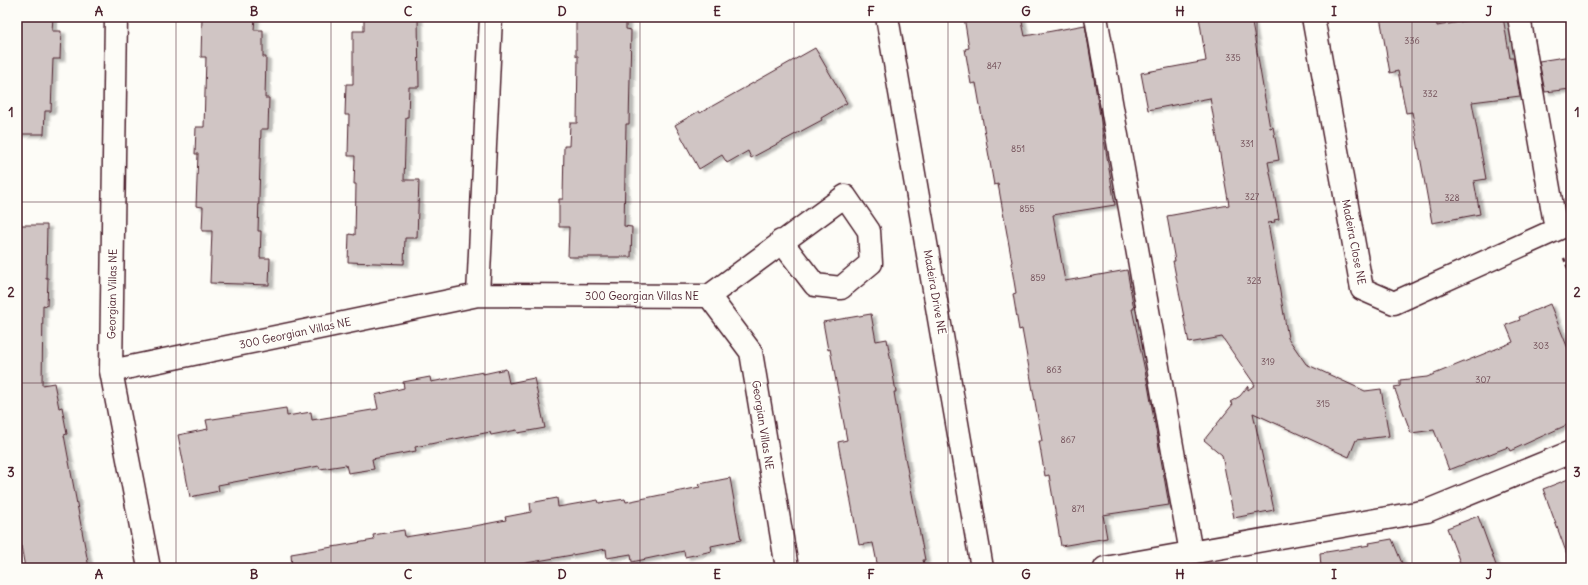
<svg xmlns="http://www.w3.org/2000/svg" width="1588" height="585" viewBox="0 0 1588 585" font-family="Delius,sans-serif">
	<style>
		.building { fill: #d0c5c4; stroke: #4a1f2b; filter: url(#shadow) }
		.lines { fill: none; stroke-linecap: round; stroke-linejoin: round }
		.minor-casing { stroke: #4a1f2b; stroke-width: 25 }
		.path { stroke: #4a1f2b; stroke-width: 2.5; stroke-dasharray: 4 3; stroke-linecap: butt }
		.minor { stroke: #fdfcf7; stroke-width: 22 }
		.grid { fill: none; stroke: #4a1f2b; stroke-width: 1; stroke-opacity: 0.55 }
		.labels { text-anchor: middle; stroke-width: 3.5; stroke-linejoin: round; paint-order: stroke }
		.number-label { font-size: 9px; fill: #6c4851 }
		.street-label { font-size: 11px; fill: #4a1f2b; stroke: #fdfcf7 }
		.neatline { fill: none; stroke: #4a1f2b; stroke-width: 1.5 }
		.grid-label { font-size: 13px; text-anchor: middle; font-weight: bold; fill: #4a1f2b }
	</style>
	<defs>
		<filter id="shadow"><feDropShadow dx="4.5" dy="2.5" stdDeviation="1" flood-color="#0004"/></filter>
	</defs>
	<rect width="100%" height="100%" fill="#fdfcf7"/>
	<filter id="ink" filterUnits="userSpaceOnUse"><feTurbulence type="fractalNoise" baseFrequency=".025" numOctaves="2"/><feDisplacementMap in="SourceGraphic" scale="8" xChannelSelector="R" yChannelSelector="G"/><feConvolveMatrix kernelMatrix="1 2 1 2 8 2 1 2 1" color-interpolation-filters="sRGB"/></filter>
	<g filter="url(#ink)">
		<path class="building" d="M17,17H53L52,31H61L60,59H53L51,111H45L44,134H17Z
			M202,17H255L254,30H263V57H266L265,98H269L268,129H261L258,231H261L260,258H270L269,285L210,283L212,231H202L203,207L196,206L198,154H195L196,127H204L206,57H201Z
			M364,17H418L419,87H409L408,117H406L404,180H419L417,238H405L404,264L348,262L349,234L355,235L356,184H354L355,156H348L349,115H345L346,84H353V31H364Z
			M576,17H626V29L631,30L629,124H626L624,226L632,227L631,257H568L569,227H559V199H563L564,146H569L570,123H577L578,56H576Z
			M964,17H1021L1025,36L1085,25L1115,205L1053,215L1065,281L1127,270L1134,309H1132L1148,385L1169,505L1103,515L1107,538L1061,546L1049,475L1045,476L1039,441H1042L1022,329L1019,330L1013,294L1016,293L1011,263L1012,262L998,184L994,185L976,83L971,84L965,49L969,48Z
			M1199,17H1251L1270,128L1273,127L1279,160L1268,162L1279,219L1274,220L1275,222L1268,223L1288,338L1306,364L1365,391L1381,389L1389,436L1356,440L1349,457L1253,413L1274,510L1234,518L1222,455L1204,440L1233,404L1230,402L1240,396L1248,386V390L1255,385L1222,337L1189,343L1173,261H1175L1167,216L1229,205L1210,98L1148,110L1141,73L1206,61Z
			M1380,17H1436L1437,26L1488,17H1503L1510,58H1513L1520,96L1472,102L1486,179L1474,181L1480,214L1432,223L1412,112L1406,113L1398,71L1390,73Z
			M815,48L847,103L821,118L822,120L751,158L748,151L727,163L722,155L699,169L675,125L699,111L700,113Z
			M1571,56V89L1545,92L1539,61Z
			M17,225H47L46,278H48L47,306L43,305L42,385L54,383L59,408L62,407L67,434L64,435L89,568H25L17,523Z
			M1550,304L1571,356V423L1510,451L1508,447L1449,470L1434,430L1411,433L1394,387L1400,386V380L1427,377L1513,342L1506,325L1520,320L1519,317Z
			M871,314L876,341L887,339L896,392H894L902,442L925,560H923L925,568H878L873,543L859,545L845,469L843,470L838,442L847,440L830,349L828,350L823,322Z
			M506,369L509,383L534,378L545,428L518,433L517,430L491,435L490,432L415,447L416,451L372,459L374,469L348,473L346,465L320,469L319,466L218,485L219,491L190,497L178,435L208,429L206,420L286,408L287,416L311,412L312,420L378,409L375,395L404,388L403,382L430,377L431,382L483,372V374Z
			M730,478L741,540L711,546L712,551L685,557L684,551L632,562L631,554L607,558L606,549L515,565V568H292L291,554L374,540L373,535L404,530L405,537L480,525L506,520L505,517L531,512L530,503L557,498L558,507L598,500L599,503L625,499L626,502L700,487L699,484Z
			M1571,478V556L1568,557L1543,489Z
			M1478,516L1497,568H1462L1447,528Z
			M1392,539L1404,568H1321L1320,553L1370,545L1369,543Z"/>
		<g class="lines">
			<g class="minor-casing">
				<path id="minor" d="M116,17L111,371L149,568
					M887,17L982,568
					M1096,17L1191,553
					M1313,17L1362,289L1394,303L1571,223
					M1519,17L1556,229
					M478,295L491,17
					M709,296L751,352L787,568
					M111,371L478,295L709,296L845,196L869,231L871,263L841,288L815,285L781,241
					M1105,568L1427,511L1571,452"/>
			</g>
			<path class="path" d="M1564,258L1571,276"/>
			<use href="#minor" class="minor"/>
		</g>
	</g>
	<path class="grid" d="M176,17V568M331,17V568M485,17V568M640,17V568M794,17V568M948,17V568M1103,17V568M1257,17V568M1412,17V568M17,202H1571M17,383H1571"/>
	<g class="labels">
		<g class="number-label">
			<text x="1412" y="44">336</text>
			<text x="1233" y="61">335</text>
			<text x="994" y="69">847</text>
			<text x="1430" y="97">332</text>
			<text x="1247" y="147">331</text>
			<text x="1018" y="152">851</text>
			<text x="1252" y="200">327</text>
			<text x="1452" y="201">328</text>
			<text x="1027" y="212">855</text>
			<text x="1038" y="281">859</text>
			<text x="1254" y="284">323</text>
			<text x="1541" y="349">303</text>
			<text x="1268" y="365">319</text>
			<text x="1054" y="373">863</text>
			<text x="1483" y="383">307</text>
			<text x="1323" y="407">315</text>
			<text x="1068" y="443">867</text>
			<text x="1078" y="512">871</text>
		</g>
		<g class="street-label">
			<text transform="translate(1354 242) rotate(79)" y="4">Madeira Close NE</text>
			<text transform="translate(935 292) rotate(80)" y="4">Madeira Drive NE</text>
			<text transform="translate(112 294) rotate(-89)" y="4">Georgian Villas NE</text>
			<text x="642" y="300">300 Georgian Villas NE</text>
			<text transform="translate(295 333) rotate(-12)" y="4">300 Georgian Villas NE</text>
			<text transform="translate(763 425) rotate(81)" y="4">Georgian Villas NE</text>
		</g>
	</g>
	<rect width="1588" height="585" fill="none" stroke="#fdfcf7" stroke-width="44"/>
	<rect x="22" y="22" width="1544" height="541" class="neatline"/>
	<g class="grid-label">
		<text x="99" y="16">A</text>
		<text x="254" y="16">B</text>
		<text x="408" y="16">C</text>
		<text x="562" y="16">D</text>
		<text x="717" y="16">E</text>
		<text x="871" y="16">F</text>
		<text x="1026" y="16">G</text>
		<text x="1180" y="16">H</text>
		<text x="1334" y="16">I</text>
		<text x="1489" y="16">J</text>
		<text x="11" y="117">1</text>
		<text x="1577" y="117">1</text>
		<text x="11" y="297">2</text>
		<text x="1577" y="297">2</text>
		<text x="11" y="477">3</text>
		<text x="1577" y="477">3</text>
		<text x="99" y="579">A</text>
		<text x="254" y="579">B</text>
		<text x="408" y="579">C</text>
		<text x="562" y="579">D</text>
		<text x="717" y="579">E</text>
		<text x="871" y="579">F</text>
		<text x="1026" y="579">G</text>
		<text x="1180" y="579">H</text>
		<text x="1334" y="579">I</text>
		<text x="1489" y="579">J</text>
	</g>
</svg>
